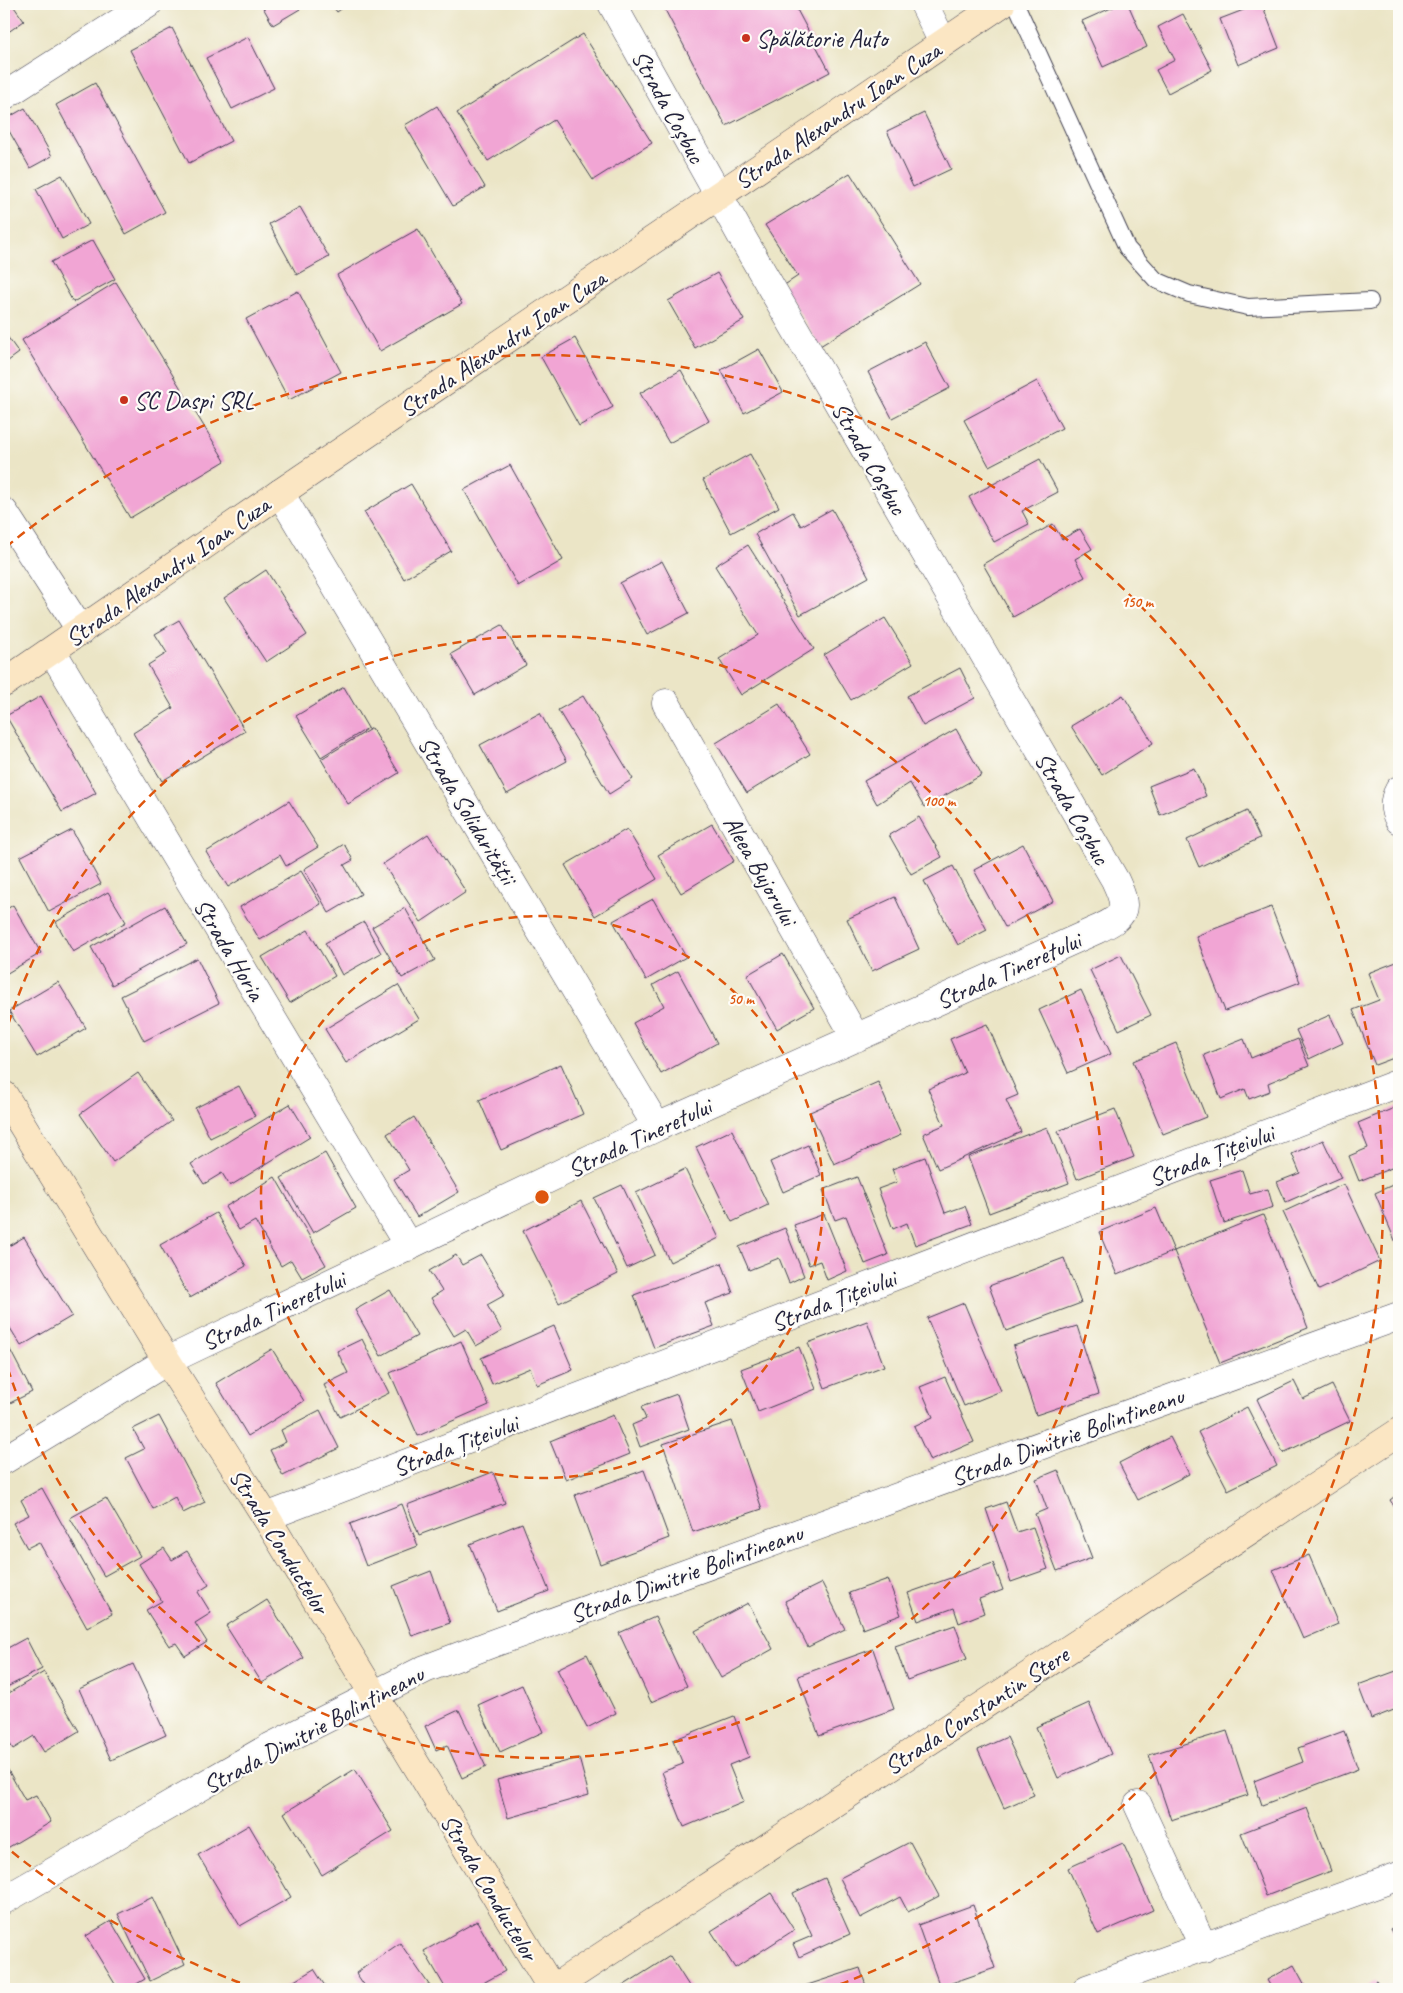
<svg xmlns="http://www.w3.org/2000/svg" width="1403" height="1993" viewBox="0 0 1403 1993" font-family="Caveat,sans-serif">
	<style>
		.building { fill: #f1a5d4 }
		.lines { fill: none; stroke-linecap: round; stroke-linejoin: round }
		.lane-casing { stroke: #403f50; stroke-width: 18 }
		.street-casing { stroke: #403f50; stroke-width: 29 }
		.secondary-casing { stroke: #403f50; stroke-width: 29 }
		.lane { stroke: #fff; stroke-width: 16 }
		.street { stroke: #fff; stroke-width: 28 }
		.secondary { stroke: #fbe6c3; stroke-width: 28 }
		.ring { fill: none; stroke: #de560e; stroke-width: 2.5; stroke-dasharray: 9 6 }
		.poi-dot { fill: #c8321e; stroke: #fdfcf7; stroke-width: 2 }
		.labels { text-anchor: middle; stroke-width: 4.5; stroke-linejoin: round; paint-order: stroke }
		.poi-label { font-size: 25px; fill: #22223b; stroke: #fdfcf7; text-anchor: start }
		.street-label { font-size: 25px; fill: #22223b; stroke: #fdfcf7 }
		.centre { fill: #de560e; stroke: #fdfcf7; stroke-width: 2.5 }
		.ring-label { font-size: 15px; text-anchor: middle; font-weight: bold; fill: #de560e; stroke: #fdfcf7; stroke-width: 4.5; stroke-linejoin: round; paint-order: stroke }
	</style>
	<rect width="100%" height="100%" fill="#fdfcf7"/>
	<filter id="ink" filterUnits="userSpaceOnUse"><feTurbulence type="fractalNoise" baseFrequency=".02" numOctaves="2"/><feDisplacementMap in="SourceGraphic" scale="10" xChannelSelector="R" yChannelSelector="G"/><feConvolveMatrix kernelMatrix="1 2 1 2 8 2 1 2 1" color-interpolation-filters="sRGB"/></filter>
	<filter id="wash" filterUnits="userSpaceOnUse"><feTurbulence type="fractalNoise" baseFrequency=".0096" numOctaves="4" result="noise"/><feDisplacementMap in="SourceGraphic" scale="20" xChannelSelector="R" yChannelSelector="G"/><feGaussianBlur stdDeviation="1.12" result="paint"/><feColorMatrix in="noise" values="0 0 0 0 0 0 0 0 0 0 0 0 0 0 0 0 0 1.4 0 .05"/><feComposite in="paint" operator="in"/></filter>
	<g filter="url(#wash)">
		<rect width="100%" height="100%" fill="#ebe5c6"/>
		<g id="blocks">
			<path class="building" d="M4,4H12L24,21L4,35Z
				M261,4H297L300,9L273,25Z
				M331,4H348L337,12Z
				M662,4H794L830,72L726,126Z
				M1120,4H1128L1147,47L1103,67L1082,21Z
				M1259,4H1262L1279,48L1238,65L1220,19Z
				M1183,14L1212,70L1168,93L1156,70L1175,60L1158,27Z
				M172,28L231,141L189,163L130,50Z
				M583,34L652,143L593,180L554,120L488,161L457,113Z
				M248,37L274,88L232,109L206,58Z
				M95,83L165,212L126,234L56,105Z
				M437,106L485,187L453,206L405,125Z
				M25,108L52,156L30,168L4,122V120Z
				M924,113L951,169L913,187L887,131Z
				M850,173L920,284L820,346L783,286L798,276L765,225Z
				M62,175L89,224L62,239L36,189Z
				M300,207L329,257L297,275L269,224Z
				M418,229L462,304L380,351L337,275Z
				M93,240L115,279L73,302L51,262Z
				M717,273L744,320L695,348L668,301Z
				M116,282L225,461L130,518L22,340Z
				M298,291L341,372L289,400L246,319Z
				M4,332L19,353L4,364Z
				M575,338L613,407L579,426L541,357Z
				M925,342L950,388L892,418L868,372Z
				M759,349L783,392L744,413L721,370Z
				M681,370L709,421L669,443L640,393Z
				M1037,381L1062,428L989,466L964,420Z
				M750,454L779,507L731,533L703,480Z
				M1040,459L1058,492L1022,511L1029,524L994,542L969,497Z
				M510,465L563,560L518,586L464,490Z
				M411,484L451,551L404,579L364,512Z
				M832,509L869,577L800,615L755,534L793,512L801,526Z
				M1053,524L1062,539L1080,529L1092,549L1075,559L1085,577L1013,617L983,564Z
				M748,545L814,649L741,695L719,659L758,635L715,566Z
				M662,561L689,613L647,635L620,583Z
				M266,570L307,635L266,662L224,598Z
				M885,618L913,663L851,700L824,655Z
				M179,620L245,731L162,781L133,733L173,708L148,665L167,653L155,634Z
				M502,625L526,665L475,695L451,654Z
				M960,668L975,698L923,726L907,696Z
				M344,687L368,728L321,757L296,716Z
				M1123,695L1153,743L1102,775L1071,726Z
				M41,696L96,793L62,812L6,716Z
				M583,696L633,779L609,794L558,710Z
				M779,704L810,754L747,793L716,743Z
				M540,713L567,761L507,794L480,745Z
				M372,728L399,773L348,804L321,759Z
				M956,729L982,775L924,807L910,783L877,804L864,781Z
				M1194,768L1206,796L1160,815L1149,786Z
				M289,801L318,847L286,866L280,855L228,887L206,852Z
				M1247,811L1260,838L1199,867L1187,840Z
				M919,817L942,857L911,874L889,835Z
				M712,824L734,861L681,893L658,855Z
				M627,829L657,879L595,916L565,865Z
				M72,830L101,884L49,912L20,857Z
				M428,834L466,892L421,922L383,864Z
				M344,844L353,860L344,865L361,894L329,913L304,869Z
				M1023,844L1053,901L1005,927L974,870Z
				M953,866L987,930L958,945L924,881Z
				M301,871L321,904L260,940L240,907Z
				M108,892L126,922L73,952L56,922Z
				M895,897L919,949L872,971L847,919Z
				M653,899L686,957L646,980L613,921Z
				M13,905L41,953L4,975V911Z
				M165,906L187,944L112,985L91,947Z
				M1271,907L1300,982L1225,1011L1196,936Z
				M405,908L435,960L402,978L372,927Z
				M364,922L381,953L342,975L325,943Z
				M308,930L335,976L290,1003L262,957Z
				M783,954L814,1008L777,1029L747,975Z
				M1121,955L1151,1015L1119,1030L1090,970Z
				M197,958L219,1003L144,1041L121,996Z
				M1399,961V1056L1375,1065L1353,1010L1379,1000L1368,973Z
				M678,971L717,1043L661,1074L633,1023L664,1006L653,985Z
				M58,982L86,1028L37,1057L9,1011Z
				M398,985L419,1019L346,1063L325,1029Z
				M1081,990L1111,1054L1068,1073L1039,1010Z
				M1330,1015L1343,1043L1309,1059L1296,1030Z
				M987,1024L1018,1095L1006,1100L1021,1132L938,1169L923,1134L944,1125L928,1089L965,1073L950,1039Z
				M1244,1039L1251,1058L1298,1039L1309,1066L1268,1083L1270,1091L1249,1099L1245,1089L1221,1099L1204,1055Z
				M1176,1043L1206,1117L1163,1134L1133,1061Z
				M561,1064L583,1114L501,1150L479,1100Z
				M138,1073L172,1121L113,1162L80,1114Z
				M878,1082L901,1135L834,1164L810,1112Z
				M239,1086L255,1116L210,1138L195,1108Z
				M290,1104L310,1137L230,1186L222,1173L204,1184L191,1164Z
				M1399,1106V1165L1359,1181L1349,1156L1368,1148L1358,1123Z
				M1115,1109L1134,1157L1077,1179L1058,1131Z
				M414,1117L459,1192L417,1217L394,1179L409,1170L387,1134Z
				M1047,1127L1069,1183L989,1213L968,1157Z
				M732,1130L768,1205L732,1222L696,1147Z
				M1323,1140L1341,1178L1286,1202L1277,1182L1300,1173L1292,1154Z
				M808,1145L821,1175L783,1192L770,1162Z
				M325,1153L356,1208L313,1233L281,1178Z
				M925,1157L945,1213L965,1206L972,1224L915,1245L907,1223L893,1229L878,1189L897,1182L892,1169Z
				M685,1169L719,1238L670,1262L636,1193Z
				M1242,1170L1250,1194L1268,1189L1273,1207L1224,1223L1210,1180Z
				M275,1177L326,1265L302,1278L291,1260L281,1266L255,1221L239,1230L225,1207Z
				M857,1177L888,1255L865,1264L846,1216L835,1220L823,1190Z
				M1399,1182V1250L1375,1193Z
				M1344,1184L1380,1261L1319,1290L1283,1212Z
				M622,1185L655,1255L627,1268L594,1198Z
				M581,1201L618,1274L559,1303L523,1231Z
				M1156,1208L1174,1251L1117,1275L1099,1232Z
				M216,1213L246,1266L190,1298L160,1245Z
				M824,1214L847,1271L827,1280L820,1261L809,1265L794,1225Z
				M1263,1215L1308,1328L1220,1363L1174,1251Z
				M785,1228L804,1276L789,1283L779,1258L749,1270L739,1247Z
				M24,1237L72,1316L21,1346L4,1318V1249Z
				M456,1255L462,1265L481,1255L505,1295L487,1305L502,1331L476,1346L466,1329L454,1336L431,1298L442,1291L429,1271Z
				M1064,1258L1081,1303L1006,1331L989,1286Z
				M722,1263L733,1293L705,1303L714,1326L654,1348L634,1295Z
				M390,1290L417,1336L381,1356L355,1310Z
				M964,1303L1001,1391L964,1406L927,1318Z
				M867,1321L884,1366L825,1388L808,1343Z
				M554,1326L573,1370L537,1385L530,1368L492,1384L481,1358Z
				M1077,1326L1099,1394L1036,1415L1013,1346Z
				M4,1338L32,1392L4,1406Z
				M362,1339L389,1393L340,1417L324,1385L348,1373L337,1351Z
				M461,1341L489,1405L418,1436L390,1373Z
				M799,1347L816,1389L758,1412L741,1369Z
				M272,1349L304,1401L248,1436L216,1383Z
				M945,1377L974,1442L930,1461L914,1426L933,1417L920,1387Z
				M1294,1381L1303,1399L1332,1385L1350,1421L1283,1453L1257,1399Z
				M677,1394L689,1429L640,1447L632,1425L646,1419L641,1407Z
				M1247,1407L1277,1466L1228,1490L1198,1432Z
				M320,1410L339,1448L283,1476L270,1450L286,1442L281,1430Z
				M613,1415L630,1454L566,1480L550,1441Z
				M159,1416L205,1502L183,1513L175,1497L153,1509L126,1458L144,1449L133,1429Z
				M732,1421L762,1509L693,1532L663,1444Z
				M1170,1437L1189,1474L1138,1500L1119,1463Z
				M644,1470L669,1538L600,1564L575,1495Z
				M1058,1470L1092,1558L1057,1571L1035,1514L1047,1509L1036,1479Z
				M493,1472L505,1503L419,1535L407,1505Z
				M42,1488L112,1614L87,1628L39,1542L27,1548L13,1523L29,1515L21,1500Z
				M1399,1493V1514L1390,1500Z
				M106,1498L140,1556L104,1576L70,1518Z
				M1006,1502L1017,1532L1033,1527L1048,1569L1011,1582L986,1509Z
				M402,1504L418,1546L366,1566L350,1524Z
				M522,1523L549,1591L497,1611L470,1544Z
				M164,1548L172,1560L187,1551L209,1585L198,1592L211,1613L195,1623L207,1642L185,1656L176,1643L169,1646L146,1610L162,1601L139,1564Z
				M1309,1555L1338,1624L1303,1639L1273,1570Z
				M993,1563L1003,1590L979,1599L984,1613L959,1623L954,1608L918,1621L908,1593Z
				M431,1571L450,1623L412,1636L393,1586Z
				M888,1579L901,1615L863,1629L849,1593Z
				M822,1583L845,1629L808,1647L785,1601Z
				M267,1600L304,1658L262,1683L226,1626Z
				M748,1603L773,1649L721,1678L695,1631Z
				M655,1617L687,1686L651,1702L619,1633Z
				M955,1625L967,1659L907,1680L895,1646Z
				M26,1638L42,1669L7,1687L4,1681V1650Z
				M873,1649L894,1709L819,1736L798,1676Z
				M587,1654L616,1713L587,1728L557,1669Z
				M133,1664L166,1735L111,1760L79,1689Z
				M1399,1670V1708L1371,1719L1358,1685Z
				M44,1672L79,1731L44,1752L34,1736L13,1749L4,1734V1696Z
				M522,1685L543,1732L500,1752L478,1705Z
				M1089,1703L1111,1754L1058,1778L1036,1727Z
				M459,1710L486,1767L462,1778L447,1745L436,1750L425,1726Z
				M734,1716L749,1757L729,1765L744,1802L684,1827L662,1772L683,1764L673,1740Z
				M1227,1731L1248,1795L1171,1820L1149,1755Z
				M1344,1731L1358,1769L1262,1805L1254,1781L1303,1762L1298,1748Z
				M1007,1737L1034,1795L1004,1808L978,1750Z
				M579,1758L589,1795L508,1818L497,1780Z
				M4,1763L25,1800L36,1795L51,1822L4,1850Z
				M355,1769L393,1831L322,1875L284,1813Z
				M1307,1808L1331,1871L1266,1896L1241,1833Z
				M249,1825L291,1897L240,1926L198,1855Z
				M910,1842L939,1896L908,1912L900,1897L860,1918L840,1878Z
				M1123,1843L1153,1910L1098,1934L1068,1868Z
				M825,1878L850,1934L799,1957L793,1944L812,1936L793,1893Z
				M771,1893L794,1930L735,1968L711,1931Z
				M153,1897L185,1964L150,1981L118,1914Z
				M973,1905L995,1968L940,1987L918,1925Z
				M111,1921L145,1979L128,1989H118L86,1936Z
				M477,1921L505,1971L472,1989H446L424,1951Z
				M1399,1924V1945L1390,1929Z
				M400,1943L432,1989H367L356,1973Z
				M670,1956L691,1989H618Z
				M1294,1965L1307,1989H1272L1267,1980Z
				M860,1968L867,1989H795Z
				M314,1969L327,1989H281Z
				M1376,1981L1381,1989H1363Z"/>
		</g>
	</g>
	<g filter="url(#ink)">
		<use href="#blocks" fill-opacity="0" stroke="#403f50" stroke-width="1"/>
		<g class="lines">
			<g class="lane-casing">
				<path id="lane" d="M1016,4L1127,248L1156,280L1189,294L1248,307L1370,301"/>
			</g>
			<g class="street-casing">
				<path id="street" d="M924,4L943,43
					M4,96L148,4
					M280,493L657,1127
					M4,512L81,631
					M52,651L409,1247
					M666,703L856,1038
					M1399,790C1393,801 1393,809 1399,820
					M4,1460L167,1361L657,1127L1096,930C1126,916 1129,910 1115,880L743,239L612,4
					M266,1517L1399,1083
					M1138,1805L1204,1948
					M4,1900L270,1747L425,1669L491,1644L1399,1316
					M1087,1989L1399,1876"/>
			</g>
			<g class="secondary-casing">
				<path id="secondary" d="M4,683L280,493L1001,4
					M4,1095L167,1361L266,1517L552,1989
					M552,1989L1399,1432"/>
			</g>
			<use href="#lane" class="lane"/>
			<use href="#street" class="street"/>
			<use href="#secondary" class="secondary"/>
		</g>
	</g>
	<g class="ring">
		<circle cx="542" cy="1197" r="281"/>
		<path d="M4 1038A561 561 0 1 1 4 1356"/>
		<path d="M254 1988A842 842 0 0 1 6 1847M6 547A842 842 0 1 1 830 1988"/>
	</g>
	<g class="poi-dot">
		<circle cx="746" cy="38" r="5"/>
		<circle cx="124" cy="400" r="5"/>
	</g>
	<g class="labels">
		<g class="poi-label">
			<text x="756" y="47">Spălătorie Auto</text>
			<text x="134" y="409">SC Daspi SRL</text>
		</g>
		<g class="street-label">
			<text transform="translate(669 106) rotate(61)" y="9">Strada Coșbuc</text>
			<text transform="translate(837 115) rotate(-34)" y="9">Strada Alexandru Ioan Cuza</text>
			<text transform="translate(502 343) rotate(-34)" y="9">Strada Alexandru Ioan Cuza</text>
			<text transform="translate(870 458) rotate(60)" y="9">Strada Coșbuc</text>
			<text transform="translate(167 571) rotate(-35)" y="9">Strada Alexandru Ioan Cuza</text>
			<text transform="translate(1073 808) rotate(60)" y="9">Strada Coșbuc</text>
			<text transform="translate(468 810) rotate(59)" y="9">Strada Solidarității</text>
			<text transform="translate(761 870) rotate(60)" y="9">Aleea Bujorului</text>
			<text transform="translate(230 949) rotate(59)" y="9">Strada Horia</text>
			<text transform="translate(1008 970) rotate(-24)" y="9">Strada Tineretului</text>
			<text transform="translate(639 1137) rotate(-25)" y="9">Strada Tineretului</text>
			<text transform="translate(1211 1155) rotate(-21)" y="9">Strada Țițeiului</text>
			<text transform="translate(833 1300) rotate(-21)" y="9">Strada Țițeiului</text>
			<text transform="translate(273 1310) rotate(-25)" y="9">Strada Tineretului</text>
			<text transform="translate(1067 1436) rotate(-20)" y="9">Strada Dimitrie Bolintineanu</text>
			<text transform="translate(455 1445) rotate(-21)" y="9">Strada Țițeiului</text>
			<text transform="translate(280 1541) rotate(58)" y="9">Strada Conductelor</text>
			<text transform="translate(686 1573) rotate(-20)" y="9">Strada Dimitrie Bolintineanu</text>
			<text transform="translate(976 1710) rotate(-33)" y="9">Strada Constantin Stere</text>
			<text transform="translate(313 1729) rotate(-28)" y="9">Strada Dimitrie Bolintineanu</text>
			<text transform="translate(490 1887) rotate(59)" y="9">Strada Conductelor</text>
		</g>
	</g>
	<circle cx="542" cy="1197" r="8" class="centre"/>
	<g class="ring-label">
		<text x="1137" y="607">150 m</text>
		<text x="939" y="806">100 m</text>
		<text x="741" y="1004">50 m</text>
	</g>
	<rect width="1403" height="1993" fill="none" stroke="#fdfcf7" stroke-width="20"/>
</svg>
